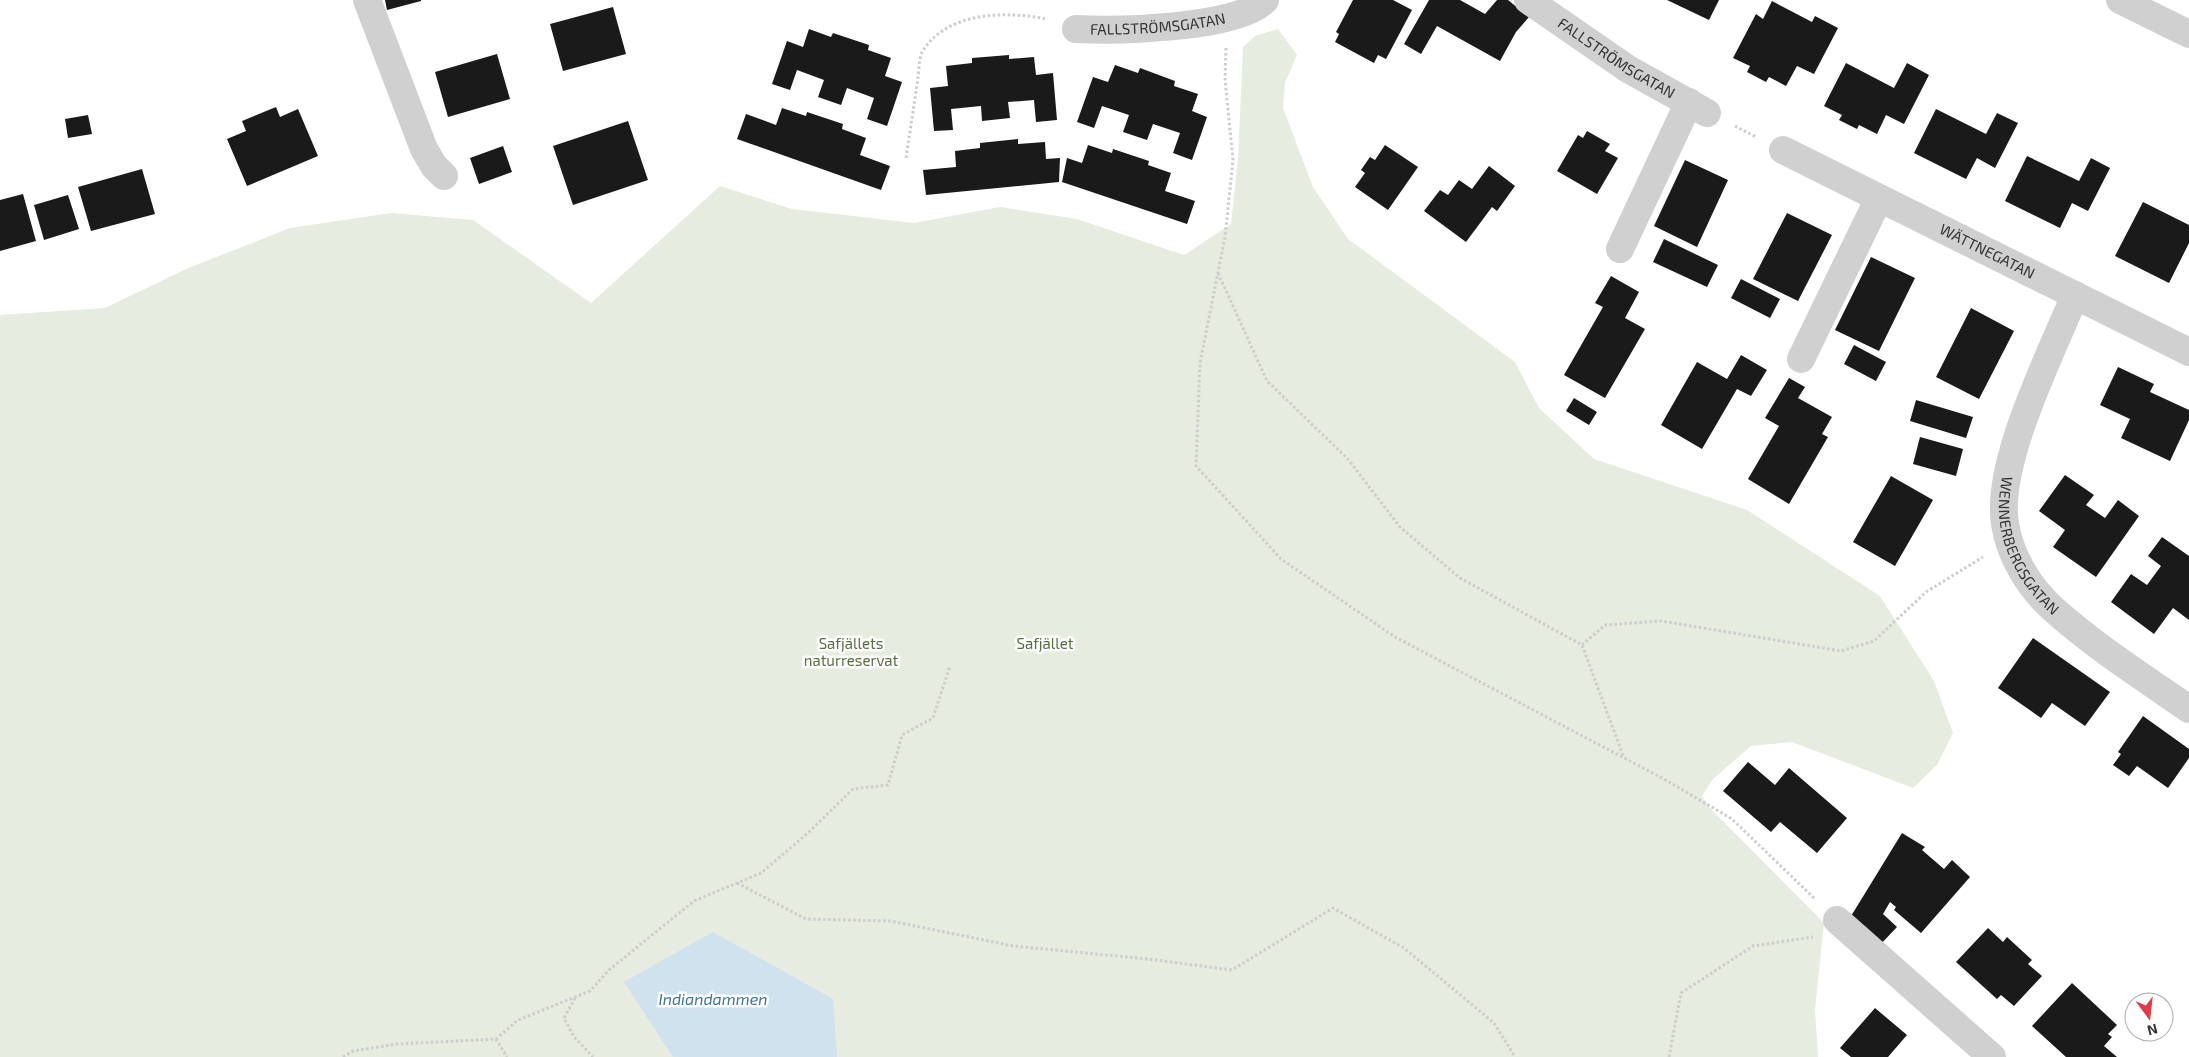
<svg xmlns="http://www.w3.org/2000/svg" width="2189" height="1057" viewBox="0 0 2189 1057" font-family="'Exo 2',sans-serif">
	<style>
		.green { fill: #e6ecdf }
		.water { fill: #cfe2ee }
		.building { fill: #1a1a1a }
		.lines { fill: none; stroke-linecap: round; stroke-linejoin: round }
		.path { stroke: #cdcdcd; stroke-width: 3; stroke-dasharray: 2.5 2.5; stroke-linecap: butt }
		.minor { stroke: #d0d0d0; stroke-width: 28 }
		.labels { text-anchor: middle; stroke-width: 5; stroke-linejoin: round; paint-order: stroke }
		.street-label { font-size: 15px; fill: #333; stroke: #fff }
		.park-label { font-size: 15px; fill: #56703f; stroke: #fff }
		.water-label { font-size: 16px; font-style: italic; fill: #3f7597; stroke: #fff }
	</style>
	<rect width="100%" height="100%" fill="#fff"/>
	<path class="green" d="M1278,29L1297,55L1285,83L1283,108L1313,187L1348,239L1515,362L1539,408L1594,459L1747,510L1880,596L1934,681L1953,733L1937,765L1913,788L1792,742L1751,746L1713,779L1702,796L1711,809L1824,923L1815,1009L1818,1057H0V315L105,308L186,269L290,228L391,213L473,220L591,303L720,186L792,209L914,223L1000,207L1077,219L1184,255L1231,224L1238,159L1243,47L1255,36Z"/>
	<path class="water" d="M713,932L833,999L837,1057H673L624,982Z"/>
	<path class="building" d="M385,0H421V1L387,10Z
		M1353,0H1393L1412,10L1386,59L1378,55L1374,63L1335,42L1339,34L1336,32Z
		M1429,0H1460L1485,14L1497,0H1508L1529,17L1516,32L1500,61L1437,26L1421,54L1404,44Z
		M1667,0H1719L1709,20Z
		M1772,1L1812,22L1815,16L1838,28L1814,74L1797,66L1786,86L1769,77L1766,82L1747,72L1750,66L1733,58L1756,14L1763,19Z
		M613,7L626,54L563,71L550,24Z
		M809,29L831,37L833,33L869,45L868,50L891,58L885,76L902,82L887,126L867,119L874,98L847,88L841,105L818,97L824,80L797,70L790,90L772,84L787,41L803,47Z
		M497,54L510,99L448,117L435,72Z
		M1009,55V59L1034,57L1036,75L1053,73L1057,120L1036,122L1034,100L1008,102L1010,118L982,121L981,106L951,109L953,130L934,131L930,88L948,86L946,66L972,63V58Z
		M1846,63L1894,88L1907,63L1929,75L1904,124L1886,115L1877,134L1859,125L1857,129L1839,120L1842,115L1824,106Z
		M1115,65L1138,73L1140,68L1175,81L1174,86L1198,94L1192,111L1207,117L1192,160L1173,153L1180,133L1153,124L1147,140L1123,132L1129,115L1102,106L1094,128L1077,122L1093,77L1108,82Z
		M276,107L280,117L298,109L318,156L247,186L227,139L246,131L242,121Z
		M782,108L806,116L807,112L843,124L842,129L866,138L860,155L890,166L881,190L737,139L746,114L776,125Z
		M1936,109L1986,134L1997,113L2018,123L1995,168L1977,158L1966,179L1914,153Z
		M88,115L92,134L68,138L65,119Z
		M628,121L648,180L573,205L553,146Z
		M1587,131L1610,144L1605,151L1618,158L1597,194L1557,171L1578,135L1583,138Z
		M1018,139V144L1045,142L1046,159L1060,158L1059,182L926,195L923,170L956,167L955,151L980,148V143Z
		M1088,145L1112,153L1113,149L1149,161L1148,165L1171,173L1165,191L1195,201L1187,224L1062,182L1067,158L1082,163Z
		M1385,145L1418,167L1388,210L1355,187L1365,173L1361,170L1370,157L1375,160Z
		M503,146L512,172L479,184L470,158Z
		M2027,156L2079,181L2091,158L2110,168L2088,211L2072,203L2060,228L2005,201Z
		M1685,160L1728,180L1697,247L1654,226Z
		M1489,166L1515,186L1497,211L1492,207L1466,242L1424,211L1440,190L1448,195L1459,180L1472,189Z
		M142,169L155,214L91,231L78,187Z
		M23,194L36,241L0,251V200Z
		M68,195L79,229L44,240L34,205Z
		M2143,202L2189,225V243L2169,283L2115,256Z
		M1787,213L1832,235L1798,301L1753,279Z
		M1664,239L1718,265L1707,287L1653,262Z
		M1871,257L1915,278L1879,351L1835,330Z
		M1611,276L1639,292L1625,318L1645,329L1605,398L1564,375L1603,307L1595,303Z
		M1741,279L1780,299L1770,318L1731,298Z
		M1971,308L2014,331L1979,399L1936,377Z
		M1854,345L1886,362L1876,381L1844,364Z
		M1741,355L1767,370L1751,396L1737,389L1702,449L1661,425L1697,362L1727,379Z
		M2118,367L2154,384L2150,392L2189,410V420L2170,461L2121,438L2130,419L2100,405Z
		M1789,378L1805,387L1798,398L1832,417L1822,434L1828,437L1789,504L1748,479L1779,426L1765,418Z
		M1574,398L1597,412L1589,425L1566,411Z
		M1916,400L1973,417L1966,438L1910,421Z
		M1920,437L1963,449L1956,476L1913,464Z
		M2065,475L2094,495L2086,505L2105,518L2118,500L2139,516L2096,577L2053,547L2065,530L2039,511Z
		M1891,476L1933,500L1895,566L1853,542Z
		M2162,537L2189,556V620L2173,608L2154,634L2111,602L2131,574L2147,585L2161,566L2148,556Z
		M2033,638L2110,692L2085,726L2052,703L2041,718L1998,688Z
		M2143,716L2189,749V758L2168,788L2137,766L2129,776L2113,765L2121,754L2118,752Z
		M1748,762L1775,785L1789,768L1847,818L1817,853L1780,822L1771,832L1723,791Z
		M1902,833L1925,847L1922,850L1944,869L1952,860L1970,877L1921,933L1894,910L1896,907L1890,902L1883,914L1897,927L1878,947L1848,921Z
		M1988,928L2003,942L2007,937L2032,960L2028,964L2042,976L2014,1006L2001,995L1997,999L1956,962Z
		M2072,983L2117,1025L2108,1034L2112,1037L2104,1046L2117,1057H2066L2032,1026Z
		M1875,1008L1907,1035L1888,1057H1851L1840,1048Z"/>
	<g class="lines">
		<path class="path" d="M1226,48L1225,79L1233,160L1225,237L1200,363L1196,466L1281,559L1395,637L1664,779L1732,819L1815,899
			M1735,126L1756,137
			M906,158C910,131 914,105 918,78C919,71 919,59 922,52C947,11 1006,11 1047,19
			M1218,273L1267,381L1347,458L1400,527L1460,578L1582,645L1624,758
			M1582,645L1605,625L1661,621L1841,651L1874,641L1926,592L1983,557
			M737,883L806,919L891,921L1013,946L1148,959L1232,970L1333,908L1404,948L1494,1023L1515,1057
			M575,998L564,1018L574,1037L593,1057
			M496,1039L507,1057
			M343,1057L353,1051L397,1044L496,1039L518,1020L590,991L609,970L694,901L761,873L808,833L853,789L888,785L902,735L933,718L950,666
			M1669,1057L1681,993L1753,946L1813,937"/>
		<g class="minor">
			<path d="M367,0L424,149L434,166L444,176"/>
			<path id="s1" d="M1528,0L1628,69L1707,113"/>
			<path d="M2120,0L2189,34"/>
			<path id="s2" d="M1076,29C1115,31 1238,29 1265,0"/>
			<path id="s3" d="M1783,150L2189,352"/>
			<path d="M1620,249L1689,102"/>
			<path id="s4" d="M2075,295C2051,354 1995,463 2005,524C2010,556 2029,587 2052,608C2094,646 2143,677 2189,709"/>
			<path d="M1801,359L1879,198"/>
			<path d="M1837,920L1992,1057"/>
		</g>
	</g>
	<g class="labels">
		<g class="street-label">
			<text dy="5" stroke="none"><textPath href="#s2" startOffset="82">FALLSTRÖMSGATAN</textPath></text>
			<text dy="5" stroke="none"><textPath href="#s1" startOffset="106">FALLSTRÖMSGATAN</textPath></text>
			<text dy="5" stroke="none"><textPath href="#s3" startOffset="228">WÄTTNEGATAN</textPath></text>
			<text dy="5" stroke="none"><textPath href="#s4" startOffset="270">WENNERBERGSGATAN</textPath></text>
		</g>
		<g class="park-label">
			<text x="851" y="649">Safjällets<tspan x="851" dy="17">naturreservat</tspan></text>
			<text x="1045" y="649">Safjället</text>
		</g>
		<g class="water-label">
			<text x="713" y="1005">Indiandammen</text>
		</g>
	</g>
	<g transform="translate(2149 1017) rotate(165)"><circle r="24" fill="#ffffff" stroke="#adadad"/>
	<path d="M0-4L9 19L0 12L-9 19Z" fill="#e63946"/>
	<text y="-8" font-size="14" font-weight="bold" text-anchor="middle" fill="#333333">N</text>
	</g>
</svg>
